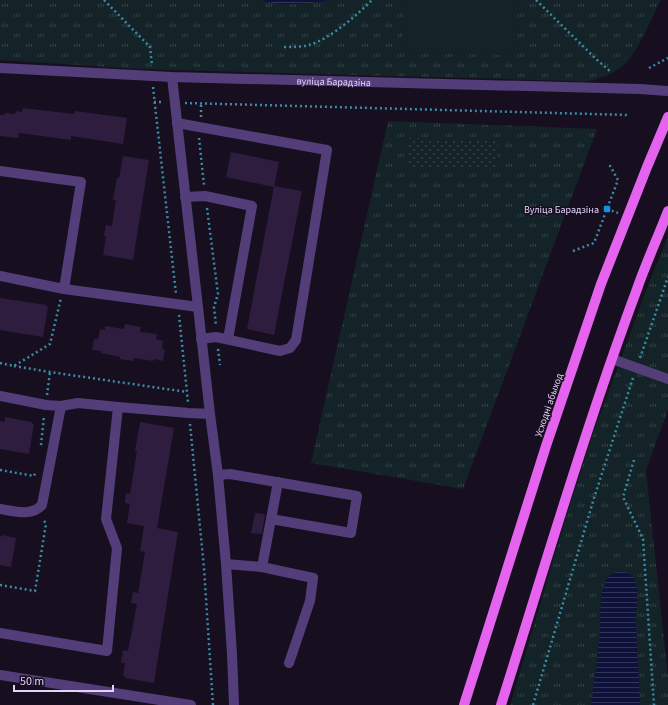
<svg xmlns="http://www.w3.org/2000/svg" width="668" height="705" viewBox="0 0 668 705" font-family="'Source Sans 3',sans-serif">
	<style>
		.grass { fill: url(#grass-tufts) }
		.park { fill: url(#park-dots) }
		.garden { fill: #132328 }
		.water { fill: url(#water-rules) }
		.building { fill: #2e1d3e }
		.lines { fill: none; stroke-linecap: round; stroke-linejoin: round }
		.path { stroke: #3a8ca6; stroke-width: 2.5; stroke-dasharray: 2 3; stroke-linecap: butt }
		.minor { stroke: #533e7a; stroke-width: 10 }
		.major { stroke: #e564ef; stroke-width: 10 }
		.poi-dot { fill: #1790e1; stroke: #170f1f; stroke-width: 1.5 }
		.labels { text-anchor: middle; stroke-width: 3; stroke-linejoin: round; paint-order: stroke }
		.street-label { font-size: 10px; fill: #e3d2fa; stroke: #170f1f }
		.poi-label { font-size: 10px; fill: #e3d2fa; stroke: #170f1f; text-anchor: end }
	</style>
	<defs>
		<pattern id="grass-tufts" width="24" height="20" patternUnits="userSpaceOnUse"><rect width="24" height="20" fill="#132328"/><path d="M3 7l-1-3M5 7V3M7 7l1-3M15 17l-1-3M17 17v-4M19 17l1-3" fill="none" stroke="#354248"/></pattern>
		<pattern id="park-dots" width="8" height="8" patternUnits="userSpaceOnUse"><rect width="8" height="8" fill="#132328"/><path d="M2 2h.1M6 6h.1" fill="none" stroke="#354248" stroke-width="1.8" stroke-linecap="round"/></pattern>
		<pattern id="water-rules" width="6" height="5" patternUnits="userSpaceOnUse"><rect width="6" height="5" fill="#0e1139"/><path d="M0 2.5h6" fill="none" stroke="#313357"/></pattern>
	</defs>
	<rect width="100%" height="100%" fill="#170f1f"/>
	<path class="grass" d="M0,0H661C651,19 640,47 627,62C617,71 602,79 589,81C583,82 576,81 570,81L139,69L0,60Z
		M388,121L597,129L463,489L311,463Z
		M668,236V410L646,470L668,677V705H510L570,504L593,434L647,288Z"/>
	<path class="park" d="M408,138L498,141L497,170L407,167Z"/>
	<path class="garden" d="M404,0H514L513,55L402,53Z"/>
	<path class="water" d="M261,0H331C308,3 284,8 261,0Z
		M618,571C626,572 633,573 635,581C640,593 636,609 636,621C637,649 639,677 640,705H591C594,681 598,656 600,631C601,617 599,599 604,586C606,578 610,574 618,571Z"/>
	<path class="building" d="M23,108L74,114L75,111L127,118L123,144L71,136V140L19,133L18,138L0,136V115H5V113L15,114L16,111L22,112Z
		M231,152L279,162L274,187L226,177Z
		M123,156L149,160L133,260L103,255L106,236H104L106,225L112,226L116,200H113L117,178H119Z
		M274,186L302,191L274,335L247,329Z
		M0,298L47,305L46,307H48L43,337L0,330Z
		M125,324L141,327L140,332L157,334L156,339L163,341L162,349L165,350L163,361L154,359L153,361L134,358L133,361L120,359V357L101,353V351L92,350L94,339H98L100,329L105,330V326L124,329Z
		M5,417L32,422V424H34L29,454L0,449V421L5,422Z
		M140,422L174,428L157,528L178,532L154,683L125,678V676H123L125,663H121L123,650L128,651L137,604L131,603L133,592L138,593L145,552L140,551L144,526L127,523L130,504L125,503L126,493L130,494L137,451H135Z
		M255,513L265,514L262,534L251,533Z
		M2,535L16,538L11,567L0,565V536L2,537Z"/>
	<g class="lines">
		<path class="path" d="M104,0L150,47L152,66
			M536,0L596,59L611,72
			M284,47C293,47 301,47 309,45C330,39 357,15 372,0
			M649,68L668,58
			M153,87L176,294
			M154,102H164
			M185,103L629,115
			M201,117V104
			M199,138L204,185
			M207,208L218,294L214,307L216,326
			M607,209L618,213
			M573,251L594,243L618,180L609,164
			M179,315L188,402
			M218,349L220,365
			M640,358L668,277
			M0,363L14,366L50,344L61,298
			M14,366L50,372L187,392
			M47,395L50,372
			M190,424L204,568L213,705
			M41,445L44,416
			M634,460L623,497L643,539L654,705
			M0,470L34,476L36,471
			M0,585L35,591L46,524L43,519
			M533,705L594,498L633,378"/>
		<g class="minor">
			<path id="s1" d="M0,68L172,77L640,89L668,91"/>
			<path d="M172,77L198,307L210,414L218,475L226,564L232,654L234,705"/>
			<path d="M177,123L327,150L296,340L290,348L280,351L216,337L201,339"/>
			<path d="M0,171L81,182L64,289"/>
			<path d="M185,197L205,196L252,206L228,339"/>
			<path d="M0,276L64,289L198,307"/>
			<path d="M612,359L668,379"/>
			<path d="M0,396L46,405L61,406L78,403L118,407"/>
			<path d="M218,475L230,474L357,496L351,533L271,519"/>
			<path d="M0,509C14,511 31,517 42,505L61,406"/>
			<path d="M226,564L262,567L313,578L310,601L289,663"/>
			<path d="M262,567L278,482"/>
			<path d="M0,633L107,651L117,548L106,519L118,407L189,413L210,414"/>
			<path d="M0,675L191,705"/>
		</g>
		<path class="major" d="M464,705L546,446L601,284L647,167L668,117
			M501,705C545,566 586,426 637,289C646,263 658,237 668,211"/>
	</g>
	<rect class="poi-dot" x="603" y="205" width="8" height="8" rx="2"/>
	<g class="labels">
		<g class="street-label">
			<text dy="4" stroke="none"><textPath href="#s1" startOffset="334">вуліца Барадзіна</textPath></text>
			<text transform="translate(548 405) rotate(-71)" y="4">Усходні абыход</text>
		</g>
		<g class="poi-label">
			<text x="599" y="213">Вуліца Барадзіна</text>
		</g>
	</g>
	<path d="M14 685v6h99v-6" fill="none" stroke="#e3d2fa" stroke-width="2"/>
	<text x="20" y="685" font-size="12" fill="#e3d2fa" stroke="#170f1f" stroke-width="3" paint-order="stroke">50 m</text>
</svg>
